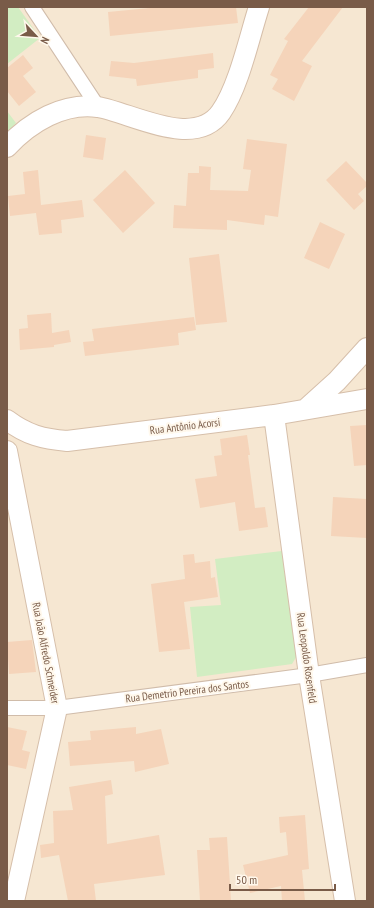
<svg xmlns="http://www.w3.org/2000/svg" width="374" height="908" viewBox="0 0 374 908" font-family="'PT Sans Narrow',sans-serif">
	<style>
		.residential { fill: #f6e7d2 }
		.green { fill: #d2edc2 }
		.building { fill: #f5d4ba }
		.lines { fill: none; stroke-linecap: round; stroke-linejoin: round }
		.street-casing { stroke: #d0bcaa; stroke-width: 16 }
		.secondary-casing { stroke: #d6bfaa; stroke-width: 22 }
		.street { stroke: #fff; stroke-width: 14 }
		.secondary { stroke: #fff; stroke-width: 20 }
		.labels { text-anchor: middle; stroke-width: 4; stroke-linejoin: round; paint-order: stroke }
		.street-label { font-size: 11px; fill: #795b48; stroke: #fff8ec }
	</style>
	<rect width="100%" height="100%" fill="#fef5e5"/>
	<path class="residential" d="M7,7H367V901H7Z"/>
	<path class="green" d="M7,7H18L40,38L7,64Z
		M7,111L16,123L7,133Z
		M282,551L298,654L292,664L197,677L190,607L221,605L215,559Z"/>
	<path class="building" d="M160,7H236L238,23L110,36L108,12Z
		M309,7H343L302,61L312,66L294,101L272,89L278,79L270,75L288,41L284,39Z
		M213,53L214,68L198,70V78L137,86L136,79L109,76L111,61L134,63Z
		M23,55L33,68L23,76L36,92L19,106L7,91V68Z
		M86,135L106,138L103,160L83,157Z
		M247,139L287,144L278,217L265,215L264,225L227,220V230L173,228L174,205L186,206L188,173H199V166L211,167L210,190L248,191L251,170L243,169Z
		M346,161L367,183V186L358,194L364,201L354,210L326,180Z
		M38,170L41,205L82,200L84,217L61,220L62,233L39,235L36,213L10,216L8,196L25,194L23,172Z
		M125,170L155,203L123,233L93,200Z
		M320,222L345,234L329,269L304,258Z
		M219,254L227,322L196,325L189,258Z
		M51,313L52,333L69,330L71,342L54,345V347L20,350L19,329L28,328L27,315Z
		M194,317L196,330L178,333L179,345L85,356L83,342L94,341L92,329Z
		M367,425V465L354,466L350,426Z
		M247,435L250,455H248L255,508L265,507L268,527L239,531L235,502L200,508L195,479L217,476L214,456L222,455L220,439Z
		M333,497L367,499V538L331,536Z
		M194,554L195,563L210,561L211,578L215,577L218,597L184,602L190,649L159,652L151,584L185,579L183,555Z
		M32,640L36,672L9,674L7,642Z
		M7,727L27,731L22,750L30,752L26,769L7,765Z
		M136,727V734L161,729L169,764L135,772L134,761L70,766L68,742L91,740L90,731Z
		M111,780L113,794L105,796L107,844L159,835L165,875L94,884L96,901H68L59,855L41,858L40,845L54,843L53,811L73,810L69,787Z
		M305,815L309,869L302,870L305,901H282L281,886L250,893L243,865L288,855L286,832L280,833L279,817Z
		M227,837L231,901H200L197,850H210L209,838Z"/>
	<g class="lines">
		<g class="street-casing">
			<path id="street" d="M32,7L98,107
				M7,708H57L309,675L367,665"/>
		</g>
		<g class="secondary-casing">
			<path id="secondary" d="M7,147C30,122 64,102 98,107C132,113 195,150 221,112C239,86 249,38 259,7
				M306,409L337,381L367,348
				M274,415L309,675L345,901
				M7,420C27,435 43,439 67,441L274,415L367,399
				M7,451L57,708L14,901"/>
		</g>
		<use href="#street" class="street"/>
		<use href="#secondary" class="secondary"/>
	</g>
	<g class="labels">
		<g class="street-label">
			<text transform="translate(185 426) rotate(-7)" y="4">Rua Antônio Acorsi</text>
			<text transform="translate(46 653) rotate(79)" y="4">Rua João Alfredo Schneider</text>
			<text transform="translate(307 658) rotate(82)" y="4">Rua Leopoldo Rosenfeld</text>
			<text transform="translate(187 691) rotate(-7)" y="4">Rua Demetrio Pereira dos Santos</text>
		</g>
	</g>
	<rect width="374" height="908" fill="none" stroke="#795b48" stroke-width="16"/>
	<g transform="translate(36 36) rotate(116)" stroke="#fff8ec" stroke-width="3" paint-order="stroke">
	<path d="M0-3L7 15L0 10L-7 15Z" fill="#795b48"/>
	<text y="-6" font-size="11" font-weight="bold" text-anchor="middle" fill="#795b48">N</text>
	</g>
	<path d="M230 884v6h105v-6" fill="none" stroke="#795b48" stroke-width="2"/>
	<text x="236" y="884" font-size="12" fill="#795b48" stroke="#fff8ec" stroke-width="3" paint-order="stroke">50 m</text>
</svg>
